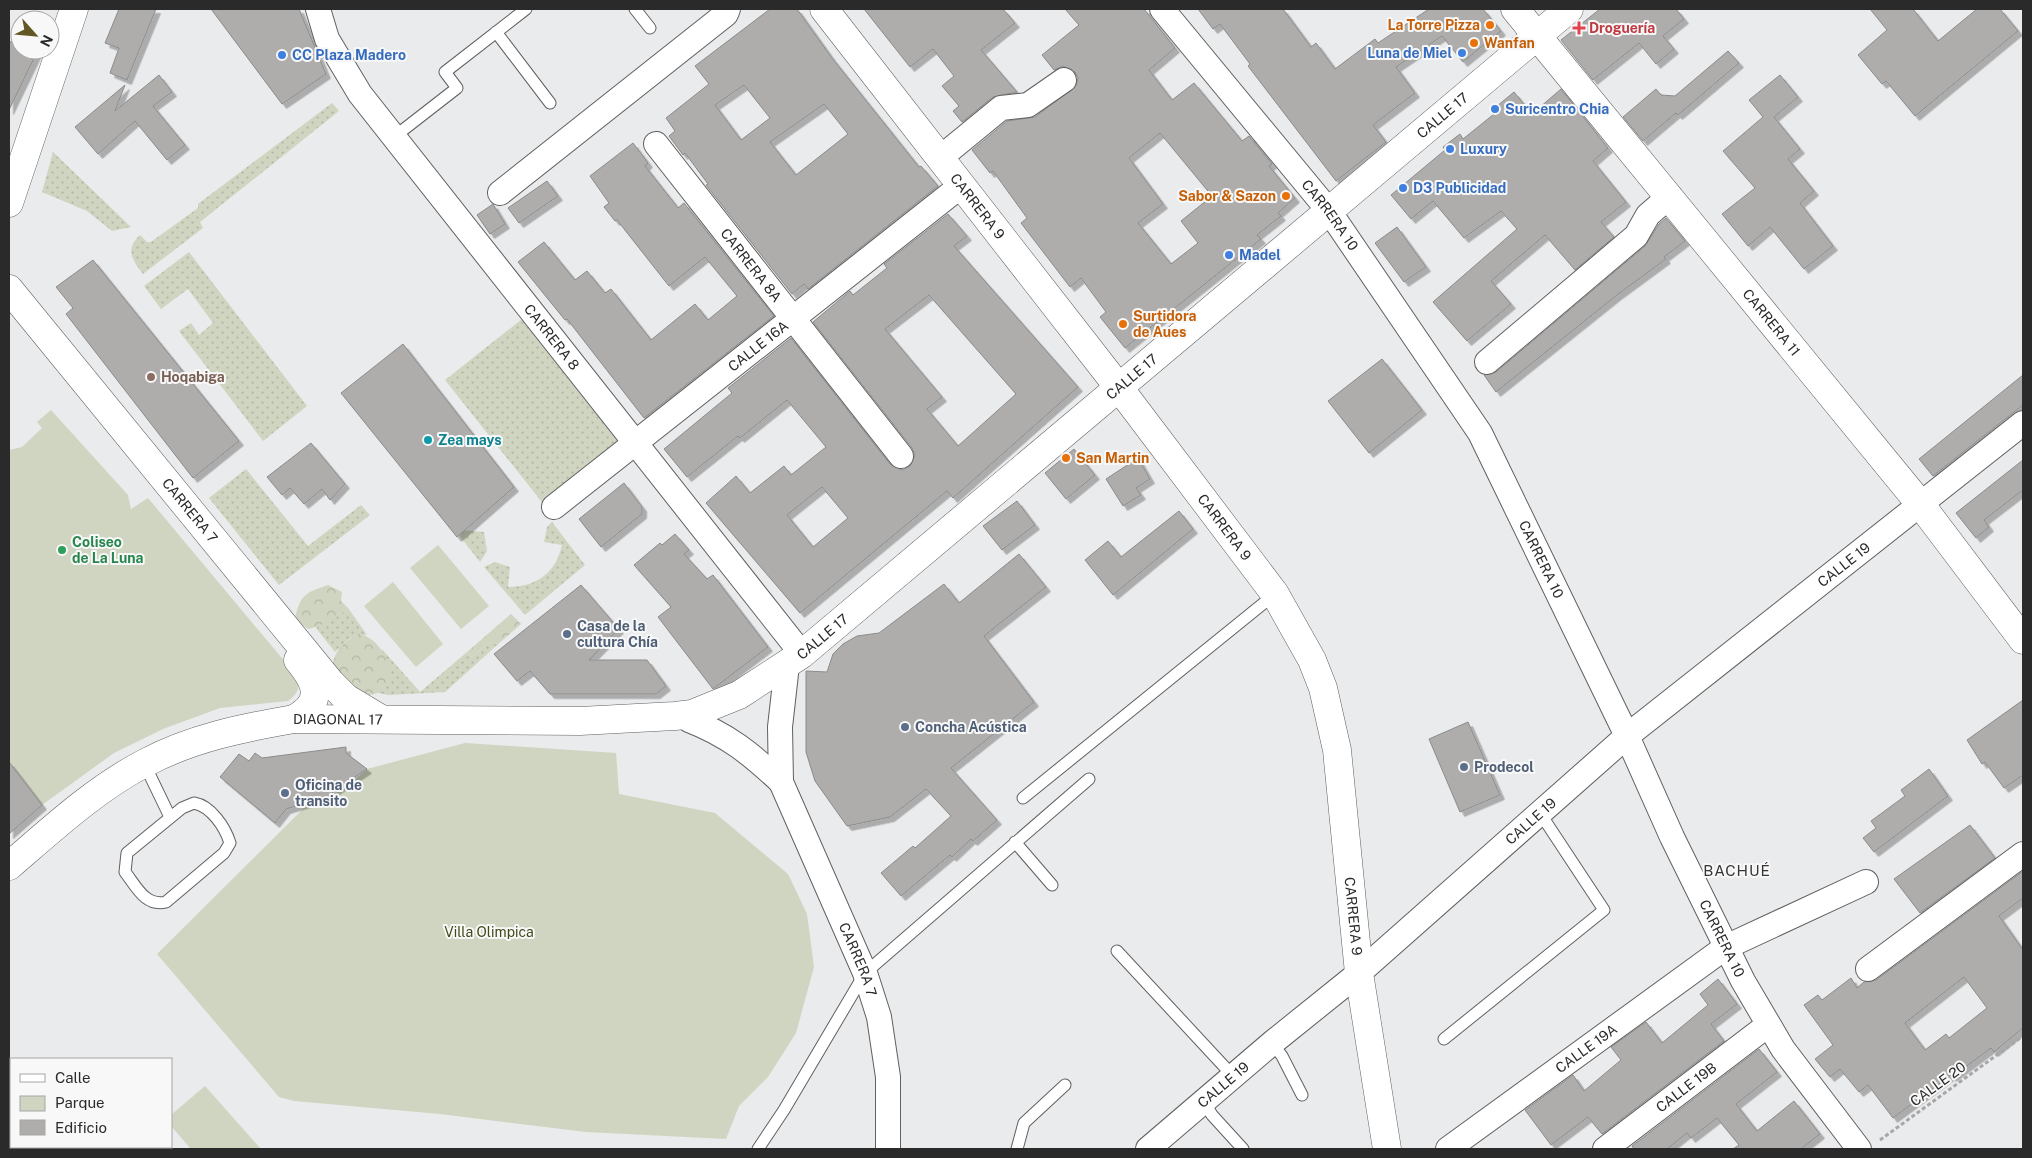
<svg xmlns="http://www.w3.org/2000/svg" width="2032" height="1158" viewBox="0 0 2032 1158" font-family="'Public Sans',sans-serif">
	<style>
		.grass { fill: url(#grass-dots) }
		.forest { fill: url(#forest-crowns) }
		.green { fill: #cfd5c0 }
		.building { fill: #aeadac; stroke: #8c8b8b; fill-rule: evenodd; filter: url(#shadow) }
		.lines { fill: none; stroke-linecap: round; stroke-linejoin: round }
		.service-casing { stroke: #606061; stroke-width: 13 }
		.minor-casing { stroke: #606061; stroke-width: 26 }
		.tertiary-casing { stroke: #606061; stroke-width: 29 }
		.secondary-casing { stroke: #606061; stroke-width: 29 }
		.path { stroke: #a7a7a8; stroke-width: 3; stroke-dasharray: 4 2.5; stroke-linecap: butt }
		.service { stroke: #fff; stroke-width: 11 }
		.minor { stroke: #fff; stroke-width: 24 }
		.tertiary { stroke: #fff; stroke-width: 28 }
		.secondary { stroke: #fff; stroke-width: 28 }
		.food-dot { fill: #e8710a; stroke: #f8f8f9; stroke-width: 2 }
		.health-dot { fill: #e0444e; stroke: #f8f8f9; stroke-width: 2 }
		.shop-dot { fill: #3f7fe0; stroke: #f8f8f9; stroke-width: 2 }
		.education-dot { fill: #8d6e63; stroke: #f8f8f9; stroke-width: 2 }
		.culture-dot { fill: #0f9aa8; stroke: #f8f8f9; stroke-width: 2 }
		.leisure-dot { fill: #2e9e5b; stroke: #f8f8f9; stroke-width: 2 }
		.service-dot { fill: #5c6f8a; stroke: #f8f8f9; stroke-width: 2 }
		.labels { text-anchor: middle; stroke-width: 4; stroke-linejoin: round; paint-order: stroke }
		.food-label { font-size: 14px; font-weight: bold; fill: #c56008; stroke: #f8f8f9; text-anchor: start }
		.health-label { font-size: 14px; font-weight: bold; fill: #be3a42; stroke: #f8f8f9; text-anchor: start }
		.shop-label { font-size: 14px; font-weight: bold; fill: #366cbe; stroke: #f8f8f9; text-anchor: start }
		.street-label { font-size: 14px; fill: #2a2a2a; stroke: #f8f8f9 }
		.education-label { font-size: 14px; font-weight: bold; fill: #785e54; stroke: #f8f8f9; text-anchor: start }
		.culture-label { font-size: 14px; font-weight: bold; fill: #0d838f; stroke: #f8f8f9; text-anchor: start }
		.leisure-label { font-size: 14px; font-weight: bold; fill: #27864d; stroke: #f8f8f9; text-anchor: start }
		.service-label { font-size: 14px; font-weight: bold; fill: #4e5e75; stroke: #f8f8f9; text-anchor: start }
		.park-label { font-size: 14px; fill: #3f4a16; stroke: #f8f8f9 }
		.neighbourhood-label { font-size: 15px; letter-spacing: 1px; fill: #363637; stroke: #f8f8f9 }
	</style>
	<defs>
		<pattern id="grass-dots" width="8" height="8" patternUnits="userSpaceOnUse" patternTransform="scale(1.25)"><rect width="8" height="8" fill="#cfd5c0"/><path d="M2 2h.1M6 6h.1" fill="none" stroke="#b2b7a5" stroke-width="1.8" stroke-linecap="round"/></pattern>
		<pattern id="forest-crowns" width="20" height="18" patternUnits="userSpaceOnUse" patternTransform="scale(1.25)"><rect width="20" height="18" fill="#cfd5c0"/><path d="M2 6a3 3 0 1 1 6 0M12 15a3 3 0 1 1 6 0" fill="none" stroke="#b2b7a5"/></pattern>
		<filter id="shadow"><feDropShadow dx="4.5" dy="4.5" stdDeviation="0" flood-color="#0004"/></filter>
	</defs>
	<rect width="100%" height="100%" fill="#eaebec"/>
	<path class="grass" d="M332,103L339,111L200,222L203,228L143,274C132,260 125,249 140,235L147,242H151L198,208V204Z
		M53,152L131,227L112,231L87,211L42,192Z
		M189,252L307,406L263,441L179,331L191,323L199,335L213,323L188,289L161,309L144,286Z
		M531,312L634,443L549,511L445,380Z
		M246,469L308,546L361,505L370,515L279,585L209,498Z
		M552,522L585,565L525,615L484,567L495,562L510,567L508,587C536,587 556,573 562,545L544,542L547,527Z
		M463,530L484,532L487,551L480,562L459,535Z
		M348,608L367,635C353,633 345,642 335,652L316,628C324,619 339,618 348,608Z
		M490,642L495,647L445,692L389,695L378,693C395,676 389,668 381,648L420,692L467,652L472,657Z"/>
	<path class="forest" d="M328,585L342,592L341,601L348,608C340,617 319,627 308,629L295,619C300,595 305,593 328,585Z
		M511,614L521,624L495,647L490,642L472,657L467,652Z
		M359,634C381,637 405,680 377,693C372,695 366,695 361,697L332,666C336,649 343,642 359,634Z"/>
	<path class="green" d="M51,410L128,495L131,509L148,498L296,675C301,686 298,694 288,701L220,708L163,729L114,753L42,805L9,762V450L22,447L42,428L37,422Z
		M438,545L489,606L461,629L410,568Z
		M393,582L443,644L416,667L364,606Z
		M465,743L616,753L619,794L715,813L788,874L807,914L814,967L796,1033L768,1077L739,1106L726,1139L586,1132L440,1114L294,1101L279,1097L157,954L305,807L344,789L367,769Z
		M205,1086L261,1149H191L171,1126V1115Z"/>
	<path class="building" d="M119,9H156L127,80L110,73L119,48L105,43Z
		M211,9H299L326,74L282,104Z
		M770,9H797L832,58L919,167L921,166L938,186L808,289L804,284L792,294L706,185L708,184L685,153L683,155L669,136L675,131L666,118L709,84L695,66ZM744,85L770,118L741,140L715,105ZM824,104L848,134L796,175L770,142Z
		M864,9H1003L1015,23L981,50L1017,92L993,97L962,122L953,111L959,106L942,86L954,76L933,49L910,67Z
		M1065,9H1144L1175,48L1149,70L1172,100L1194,83L1242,141L1249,136L1272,164L1269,166L1295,198L1278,213L1281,216L1257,235L1261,239L1125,348L1100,317L1106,312L1081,278L1070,287L1021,223L1027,218L993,171L990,173L972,150L1007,121L1035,117L1076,86L1078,78L1075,72L1063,66L1054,70L1042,55L1079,25ZM1160,133L1212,196L1181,221L1198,243L1171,264L1138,223L1163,204L1129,158Z
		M1198,9H1283L1311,47L1316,43L1335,69L1375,39L1378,43L1429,9H1483L1501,31L1463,62L1442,36L1396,67L1415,93L1373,125L1386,142L1336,181L1248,66L1250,64L1220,24L1213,29Z
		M1600,9H1676L1684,19L1663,36L1674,49L1656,64L1639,43L1593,80L1561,40Z
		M1870,9H1913L1938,41L1977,9H2000L2018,31L1915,116L1886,81L1882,84L1858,55L1887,30Z
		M9,41L20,46V50H28L36,54L9,110Z
		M1728,51L1739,63L1678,115L1676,113L1643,141L1623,117L1656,89L1661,95L1675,96Z
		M159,75L172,92L153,106L185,145L167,160L135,121L98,154L75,127L125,85L115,111Z
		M1780,75L1798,97L1774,117L1800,149L1788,159L1814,191L1800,203L1833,246L1804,269L1770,227L1748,246L1722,214L1755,188L1723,151L1763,117L1749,100Z
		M1561,89L1608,148L1593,161L1626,202L1601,222L1614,237L1575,270L1545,235L1491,281L1511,304L1467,341L1433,302L1517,229L1501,211L1464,238L1433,201L1411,219L1391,195L1445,150L1443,147L1460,134L1463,139L1494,114L1491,111L1514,92L1532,114Z
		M633,143L648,163L645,166L678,208L684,203L774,316L644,418L567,319L565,320L518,262L544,242L575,280L587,271L605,293L611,289L651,340L695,304L708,320L737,296L705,257L669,286L617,220L615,221L604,207L609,203L590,176Z
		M547,181L558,196L519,223L508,208Z
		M493,204L505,224L490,234L477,215Z
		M948,214L967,236L954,246L1078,387L953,498L947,491L800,613L706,503L736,476L750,493L784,466L791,475L826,447L787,400L740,438L738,436L687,477L664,449L732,393L728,388L791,338L890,464L902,470L910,466L915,455L912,448L813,322L850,291L853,295L887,268L884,264ZM929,295L1016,394L958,446L927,409L942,397L885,329ZM822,487L848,518L813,547L787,515Z
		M1666,218L1685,241L1664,257L1666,259L1617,295L1496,392L1484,375L1496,372L1645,246L1659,224Z
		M1397,227L1426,267L1404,282L1375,243Z
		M93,260L239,441L193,478L66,314L73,308L56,287Z
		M403,344L514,487L457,537L341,393Z
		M1382,359L1422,410L1369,453L1328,401Z
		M2023,375V405L1933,476L1919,459Z
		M311,443L345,484L330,500L322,489L304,504L290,488L282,495L267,477Z
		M1074,449L1095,475L1066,499L1045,473Z
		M1138,458L1150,479L1136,488L1141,495L1123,506L1106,479Z
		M2023,460V490L1984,520L1989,527L1976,538L1956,513Z
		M624,483L642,507V514L601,547L579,519Z
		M1017,501L1035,525L1002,550L983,526Z
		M1179,511L1193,529L1113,595L1085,560L1108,541L1121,557Z
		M675,534L689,550L684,554L707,579L713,575L768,647L713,689L658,617L671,607L634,565L660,543L662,545Z
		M1019,554L1046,587L984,636L1034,702L951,768L997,820L973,841L971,839L952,857L950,855L901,896L881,873L913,846L915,848L951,816L926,789L890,817L847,826L815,781L806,752V671L827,672L833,654L843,644L857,636L879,633L944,584L959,603Z
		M581,585L619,629L589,660H647L666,686L656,694H550L530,671L517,681L494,654Z
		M2023,700V775L2004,788L1985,762L1982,764L1967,740Z
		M1468,722L1500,795L1460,812L1429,739Z
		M346,747V753L367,769L335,790L329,796L286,809L275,823L220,777L239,754L249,761L255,753L262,758Z
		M9,762L42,805L9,834Z
		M1929,769L1948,796L1874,852L1863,838L1876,828L1871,821L1905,796L1901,790Z
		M1970,825L1995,858L1920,913L1894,879Z
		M2023,871V898L1999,916L2023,950V1028L1994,1052L1991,1048L1952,1077L1951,1075L1893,1118L1868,1085L1859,1092L1840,1069L1830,1077L1815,1059L1833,1045L1804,1005L1818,995L1822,1000L1851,978L1857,988L1864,982L1876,980ZM1964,977L1987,1008L1949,1038L1946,1034L1925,1050L1905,1023Z
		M1718,979L1737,1004L1711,1024L1724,1041L1602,1134L1588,1117L1551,1145L1525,1110L1573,1075L1584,1091L1621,1060L1611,1047L1646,1022L1662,1043L1708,1005L1700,994Z
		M1759,1049L1777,1072L1736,1104L1757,1131L1794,1101L1820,1134L1801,1149H1733L1739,1145L1717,1118L1691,1138L1687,1133L1667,1149H1634L1632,1146Z"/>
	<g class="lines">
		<g class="service-casing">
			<path id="service" d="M635,9L650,28
				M496,32L550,103
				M394,137L457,88L445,72L526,9
				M144,763L170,817
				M1023,798L1275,594
				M194,803C211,806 225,827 230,843L224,853L166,902C145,907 136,886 125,872L127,853L182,808Z
				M1015,842L1052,885
				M1117,951L1233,1076
				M1444,1039L1604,910L1540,813
				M1272,1043L1282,1056L1302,1095
				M1204,1102L1212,1115L1243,1149
				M758,1149L784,1110L865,973L1089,779
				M1017,1149L1024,1123L1065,1085"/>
		</g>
		<g class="minor-casing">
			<g id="minor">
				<path id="s1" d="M318,9L327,39L360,94L802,654"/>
				<path id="s2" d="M1162,9L1329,211L1480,433L1627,736L1672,837L1743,981L1783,1049L1859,1149"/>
				<path id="s3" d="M656,144L901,456"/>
				<path d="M940,158L1001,108L1028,105L1064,80"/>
				<path d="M500,193L726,14L728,9"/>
				<path d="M1487,362L1636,236L1648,215L1670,196"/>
				<path id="s4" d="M554,507L962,185"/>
				<path id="s5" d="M787,665L780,727L781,782L865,973L879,1017L888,1077V1149"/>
				<path d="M689,720C728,735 751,754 781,782"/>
				<path d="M1868,969L2023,854"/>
				<path id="s6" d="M1148,1149L1272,1043L1359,973L1627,736L2023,423"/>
				<path id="s7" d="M1448,1149L1726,947L1866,882"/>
				<path id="s8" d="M1605,1149L1768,1025"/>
			</g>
		</g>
		<g class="tertiary-casing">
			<g id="tertiary">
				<path id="s9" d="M1515,9L1921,505L2023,640"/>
				<path id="s10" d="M9,289L331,683L346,698L381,719"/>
				<path d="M294,719C325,702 317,683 298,660"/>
			</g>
		</g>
		<g class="secondary-casing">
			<g id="secondary">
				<path id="s11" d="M824,9L1120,389L1275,594L1312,660L1323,688L1337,750L1359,973L1387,1149"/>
				<path d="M9,203L74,9"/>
				<path id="s12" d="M9,866C51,830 95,789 145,763C192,738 242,728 294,719L580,721L675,716L692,714L739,695L802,654L1569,9"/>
			</g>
		</g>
		<path class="path" d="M1880,1140L2023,1036"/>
		<use href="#service" class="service"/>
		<use href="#minor" class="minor"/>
		<use href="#tertiary" class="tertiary"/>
		<use href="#secondary" class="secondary"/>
	</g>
	<g class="food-dot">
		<circle cx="1490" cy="25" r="5"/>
		<circle cx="1474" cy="43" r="5"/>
		<circle cx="1286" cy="196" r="5"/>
		<circle cx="1123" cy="324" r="5"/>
		<circle cx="1066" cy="458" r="5"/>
	</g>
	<path class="health-dot" d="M1576.5 20.5h5v5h5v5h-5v5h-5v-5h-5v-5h5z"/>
	<g class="shop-dot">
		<circle cx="1462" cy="53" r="5"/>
		<circle cx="282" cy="55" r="5"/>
		<circle cx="1495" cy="109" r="5"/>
		<circle cx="1450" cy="149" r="5"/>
		<circle cx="1403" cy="188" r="5"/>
		<circle cx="1229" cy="255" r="5"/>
	</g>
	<circle class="education-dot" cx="151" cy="377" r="5"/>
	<circle class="culture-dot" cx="428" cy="440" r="5"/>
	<circle class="leisure-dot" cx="62" cy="550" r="5"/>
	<g class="service-dot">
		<circle cx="567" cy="634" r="5"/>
		<circle cx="905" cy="727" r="5"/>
		<circle cx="1464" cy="767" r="5"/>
		<circle cx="285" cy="793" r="5"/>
	</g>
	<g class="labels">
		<g class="food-label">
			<text x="1480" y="30" text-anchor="end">La Torre Pizza</text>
			<text x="1484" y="48">Wanfan</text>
			<text x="1276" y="201" text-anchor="end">Sabor &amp; Sazon</text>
			<text x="1133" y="321">Surtidora<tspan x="1133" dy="16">de Aues</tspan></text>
			<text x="1076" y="463">San Martin</text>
		</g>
		<g class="health-label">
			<text x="1589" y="33">Droguería</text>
		</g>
		<g class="shop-label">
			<text x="1452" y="58" text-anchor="end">Luna de Miel</text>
			<text x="292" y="60">CC Plaza Madero</text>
			<text x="1505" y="114">Suricentro Chia</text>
			<text x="1460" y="154">Luxury</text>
			<text x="1413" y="193">D3 Publicidad</text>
			<text x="1239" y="260">Madel</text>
		</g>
		<g class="street-label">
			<text dy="5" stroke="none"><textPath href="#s12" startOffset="1688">CALLE 17</textPath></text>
			<text dy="5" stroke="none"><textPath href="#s11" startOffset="250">CARRERA 9</textPath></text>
			<text dy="5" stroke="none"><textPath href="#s2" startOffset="266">CARRERA 10</textPath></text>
			<text dy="5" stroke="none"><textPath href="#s3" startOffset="154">CARRERA 8A</textPath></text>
			<text dy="5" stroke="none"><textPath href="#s9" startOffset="405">CARRERA 11</textPath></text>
			<text dy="5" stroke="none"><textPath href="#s1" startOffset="405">CARRERA 8</textPath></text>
			<text dy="5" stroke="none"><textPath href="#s4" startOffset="260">CALLE 16A</textPath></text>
			<text dy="5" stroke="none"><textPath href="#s12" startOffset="1282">CALLE 17</textPath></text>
			<text dy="5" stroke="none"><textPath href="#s10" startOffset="286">CARRERA 7</textPath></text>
			<text dy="5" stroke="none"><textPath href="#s11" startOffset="655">CARRERA 9</textPath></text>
			<text dy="5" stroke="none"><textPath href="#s2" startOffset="671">CARRERA 10</textPath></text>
			<text dy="5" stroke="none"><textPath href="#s6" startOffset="909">CALLE 19</textPath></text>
			<text dy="5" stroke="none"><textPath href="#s12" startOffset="878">CALLE 17</textPath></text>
			<text dy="5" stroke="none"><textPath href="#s12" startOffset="371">DIAGONAL 17</textPath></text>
			<text dy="5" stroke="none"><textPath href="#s6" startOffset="504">CALLE 19</textPath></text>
			<text dy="5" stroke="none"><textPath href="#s11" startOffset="1075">CARRERA 9</textPath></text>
			<text dy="5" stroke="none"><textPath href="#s2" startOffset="1091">CARRERA 10</textPath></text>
			<text dy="5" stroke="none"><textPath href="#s5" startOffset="311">CARRERA 7</textPath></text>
			<text dy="5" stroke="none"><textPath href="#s7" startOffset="171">CALLE 19A</textPath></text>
			<text transform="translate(1938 1084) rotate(-36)" y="5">CALLE 20</text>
			<text dy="5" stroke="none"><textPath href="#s6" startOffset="99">CALLE 19</textPath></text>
			<text dy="5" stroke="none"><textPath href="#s8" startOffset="102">CALLE 19B</textPath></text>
		</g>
		<g class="education-label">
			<text x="161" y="382">Hoqabiga</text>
		</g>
		<g class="culture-label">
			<text x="438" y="445">Zea mays</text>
		</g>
		<g class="leisure-label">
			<text x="72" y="547">Coliseo<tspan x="72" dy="16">de La Luna</tspan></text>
		</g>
		<g class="service-label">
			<text x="577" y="631">Casa de la<tspan x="577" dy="16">cultura Chía</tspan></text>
			<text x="915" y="732">Concha Acústica</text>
			<text x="1474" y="772">Prodecol</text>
			<text x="295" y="790">Oficina de<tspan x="295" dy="16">transito</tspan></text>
		</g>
		<g class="park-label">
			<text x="489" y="937">Villa Olimpica</text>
		</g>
		<g class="neighbourhood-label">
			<text x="1737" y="876">BACHUÉ</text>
		</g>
	</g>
	<rect width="2032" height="1158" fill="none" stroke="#2a2a2a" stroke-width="20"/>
	<rect x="10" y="1058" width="162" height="90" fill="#f8f8f9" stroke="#a6a6a6"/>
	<rect x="20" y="1074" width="25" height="8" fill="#ffffff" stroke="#a6a6a6"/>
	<text x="55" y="1083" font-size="15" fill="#2a2a2a">Calle</text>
	<rect x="20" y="1096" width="25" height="15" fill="#cfd5c0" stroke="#a6a6a6"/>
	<text x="55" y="1108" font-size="15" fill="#2a2a2a">Parque</text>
	<rect x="20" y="1120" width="25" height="15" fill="#aeadac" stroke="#a6a6a6"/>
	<text x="55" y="1133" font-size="15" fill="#2a2a2a">Edificio</text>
	<g transform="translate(35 35) rotate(117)"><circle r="24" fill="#f8f8f9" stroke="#a6a6a6"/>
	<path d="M0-4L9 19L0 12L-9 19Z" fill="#615824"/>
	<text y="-8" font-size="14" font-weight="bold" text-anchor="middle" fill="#2a2a2a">N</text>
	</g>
</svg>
